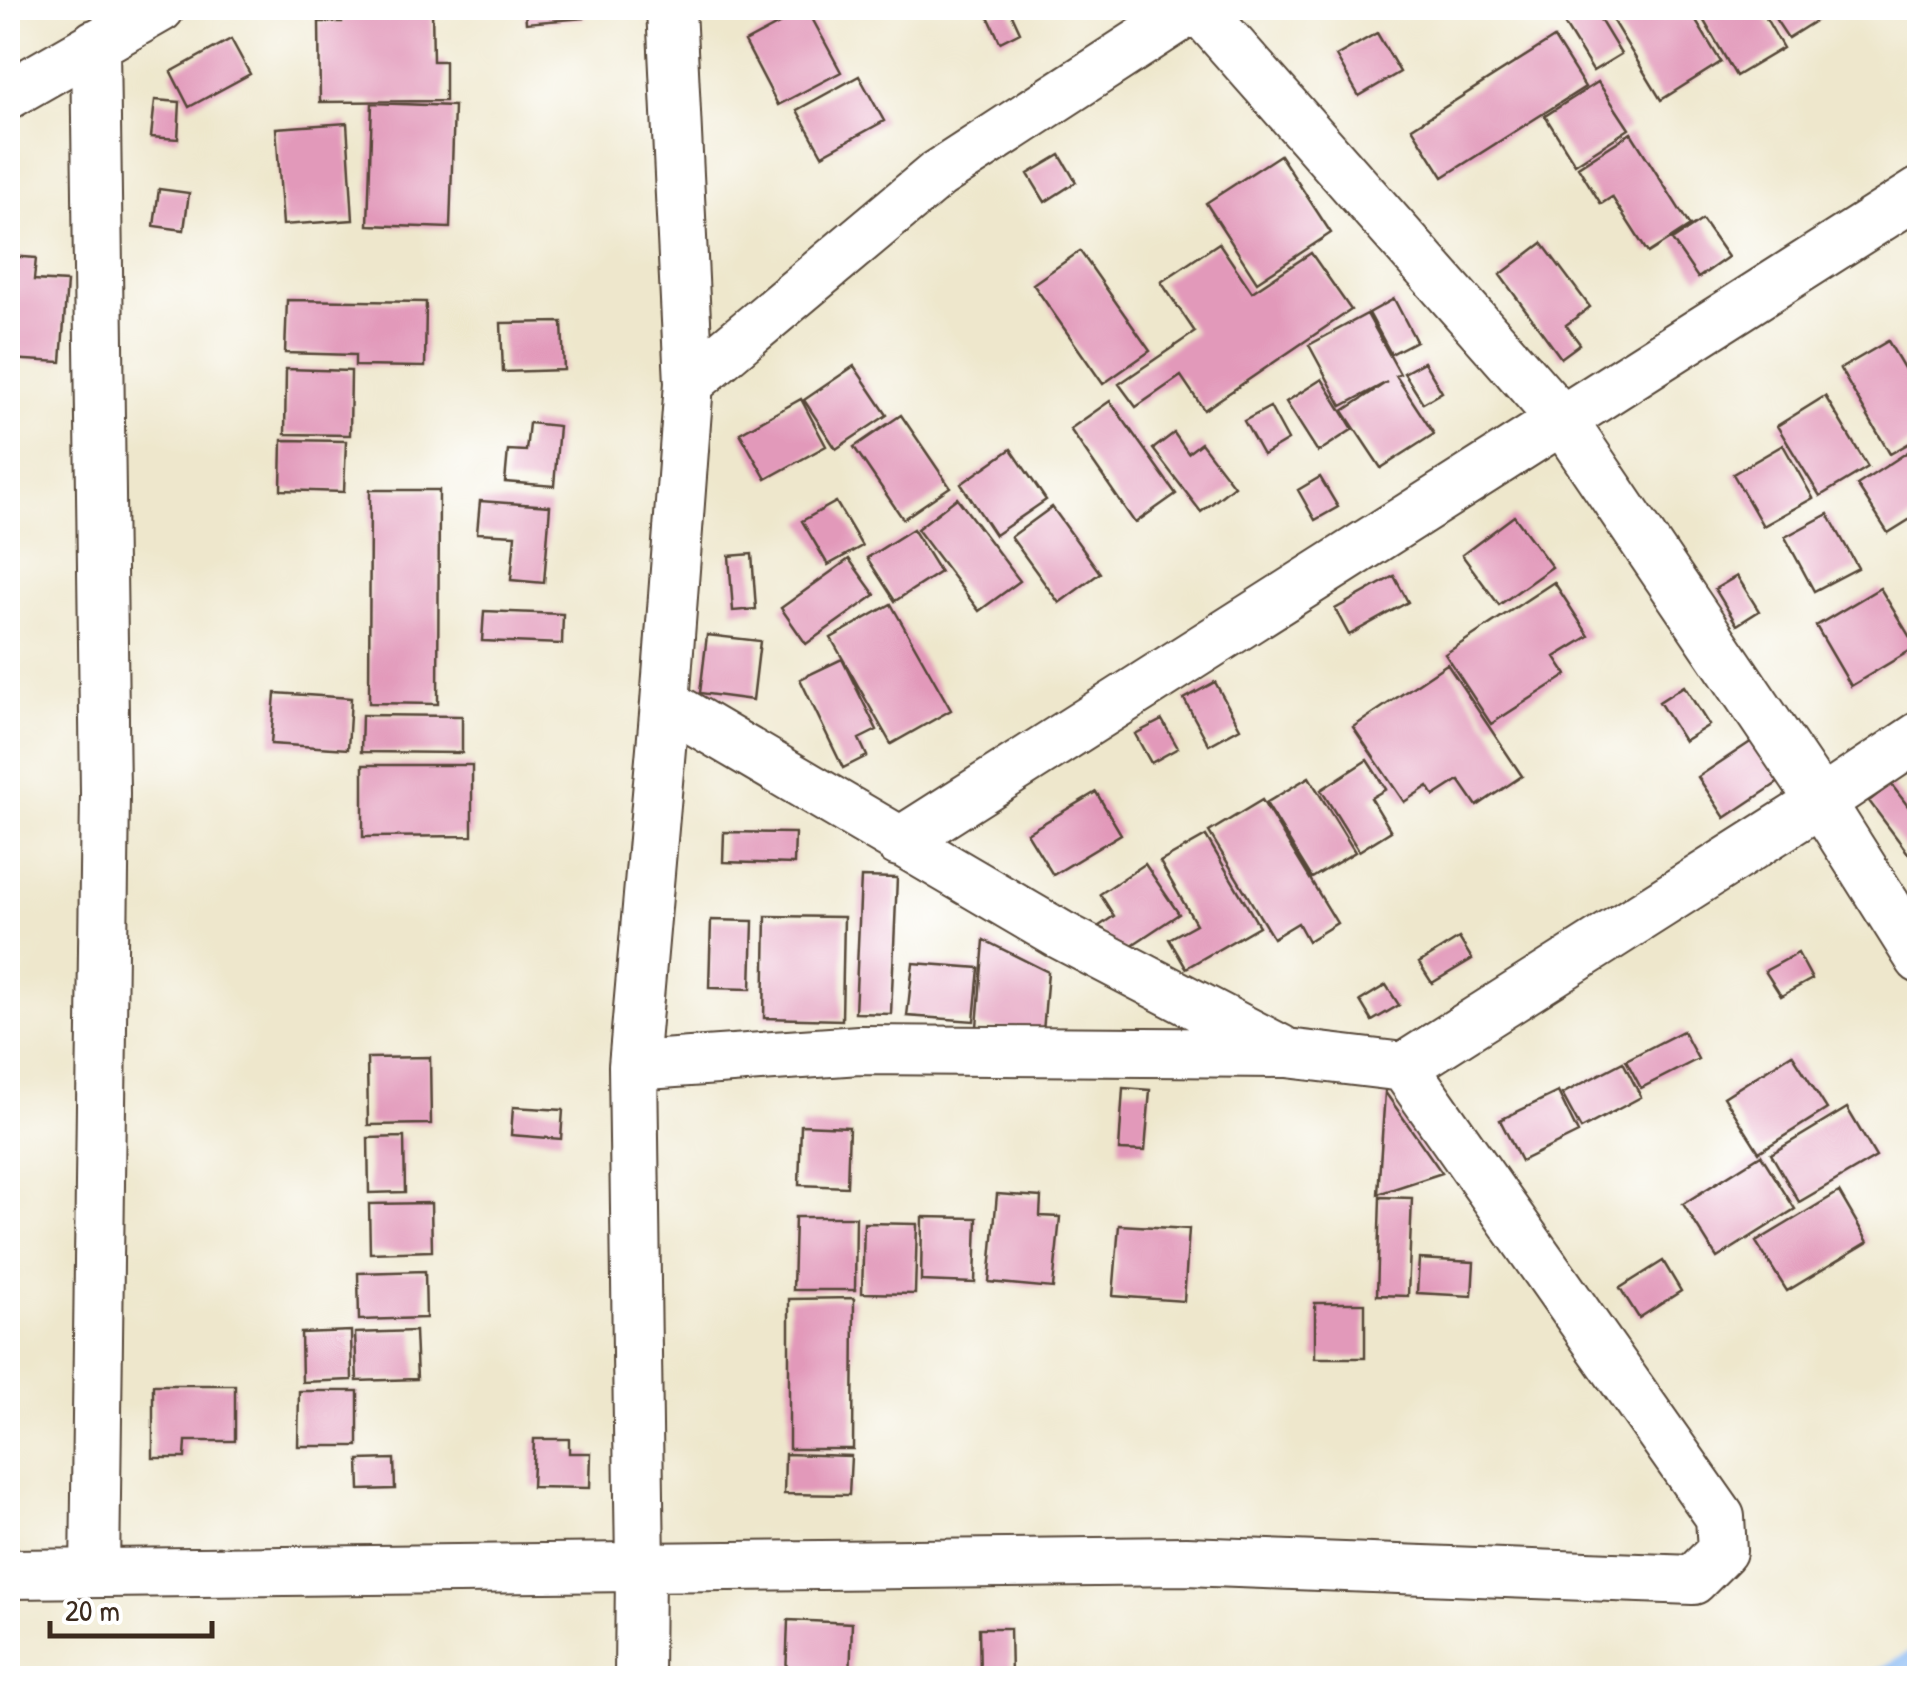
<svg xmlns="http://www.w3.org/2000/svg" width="1927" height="1686" viewBox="0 0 1927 1686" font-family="'Patrick Hand',sans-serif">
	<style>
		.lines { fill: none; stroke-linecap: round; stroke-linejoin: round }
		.stream { stroke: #85b8f3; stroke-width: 18 }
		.building { fill: #e299ba }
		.minor-casing { stroke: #564638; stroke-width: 52 }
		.minor { stroke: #fff; stroke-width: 48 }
	</style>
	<rect width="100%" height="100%" fill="#fff"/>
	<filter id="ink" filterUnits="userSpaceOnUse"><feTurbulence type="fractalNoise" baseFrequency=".01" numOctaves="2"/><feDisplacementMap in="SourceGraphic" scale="20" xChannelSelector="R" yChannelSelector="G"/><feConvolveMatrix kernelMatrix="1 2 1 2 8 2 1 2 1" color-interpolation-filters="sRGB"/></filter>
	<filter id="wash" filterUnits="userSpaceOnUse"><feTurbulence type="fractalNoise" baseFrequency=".0048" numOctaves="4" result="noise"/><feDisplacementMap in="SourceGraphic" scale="40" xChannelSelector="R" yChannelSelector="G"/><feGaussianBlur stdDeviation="2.25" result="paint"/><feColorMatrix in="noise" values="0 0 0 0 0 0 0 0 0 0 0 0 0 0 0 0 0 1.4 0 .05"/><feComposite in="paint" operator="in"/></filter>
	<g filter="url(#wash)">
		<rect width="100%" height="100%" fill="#eee7cc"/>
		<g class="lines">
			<path class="stream" d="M1879,1678L1920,1655"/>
		</g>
		<g id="blocks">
			<path class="building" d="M342,8H432L433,61H445V101L320,102L319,22H342Z
				M525,8H583L584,18L526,23Z
				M1006,8H1009L1020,32L1000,42L988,16Z
				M1573,8H1593L1621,54L1593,71L1559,16Z
				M1605,8H1688L1721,62L1661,100Z
				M1699,8H1760L1783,48L1736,76L1697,9Z
				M1768,8H1836L1788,38Z
				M807,9L841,72L778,105L745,42Z
				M1377,33L1400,72L1359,96L1336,56Z
				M1554,38L1585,87L1443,177L1412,128Z
				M231,39L250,74L189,107L171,72Z
				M859,76L884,121L822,155L797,110Z
				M1598,82L1629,129L1575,164L1545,116Z
				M155,100L180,102L178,139L151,137Z
				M372,103L454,106L450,228L368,225Z
				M347,123L353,220L283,225L276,128Z
				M1631,133L1690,226L1648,253L1612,197L1601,204L1578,167Z
				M1060,155L1076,182L1045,202L1028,174Z
				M1280,155L1331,233L1257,282L1206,203Z
				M159,189L189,193L184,230L154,226Z
				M1702,220L1728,257L1698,278L1672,240Z
				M1219,243L1252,292L1311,253L1351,310L1204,410L1181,376L1136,407L1119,384L1195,332L1161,282Z
				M1542,243L1590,307L1566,325L1580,344L1561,358L1500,275Z
				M1080,251L1150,351L1103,384L1033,284Z
				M8,256L36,258L34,280L67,282L61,362L8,359Z
				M1394,299L1416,341L1391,354L1369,313Z
				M287,300L426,302L425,367L355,366V355L285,353Z
				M1367,314L1400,374L1396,376L1434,434L1381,468L1343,411L1387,382L1342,406L1309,345Z
				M562,322L564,370L503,372L501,323Z
				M1888,341L1920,395V437L1890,454L1840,369Z
				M1424,362L1442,392L1423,403L1404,373Z
				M854,366L887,415L836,449L804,400Z
				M286,369L351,371L350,435L285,434Z
				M1322,379L1353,429L1318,452L1286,402Z
				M1825,396L1868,467L1820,496L1777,426Z
				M801,399L826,446L766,479L740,433Z
				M1110,401L1176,494L1135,523L1070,429Z
				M1270,407L1288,440L1263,455L1244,421Z
				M901,415L950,487L903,519L854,447Z
				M529,423L559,426L554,486L505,482L508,450L526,451Z
				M1174,433L1188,453L1201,443L1234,486L1201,512L1153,449Z
				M282,440L346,441L344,492L281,490Z
				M1920,444V513L1888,533L1857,485Z
				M1783,445L1813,498L1763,526L1733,474Z
				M1011,449L1046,500L995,535L961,484Z
				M1320,477L1338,507L1315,520L1298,490Z
				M370,490H439L438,704L369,703Z
				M957,498L1020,581L979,611L917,529Z
				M480,501L550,506L544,583L511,580L515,535L477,533Z
				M836,502L862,546L828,565L802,521Z
				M1052,507L1100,573L1059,603L1011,537Z
				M1828,514L1858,568L1814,591L1785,537Z
				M1514,516L1552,567L1499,605L1462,555Z
				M913,529L940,572L895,601L867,558Z
				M752,554L756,609L733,611L729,556Z
				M849,559L875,595L806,644L781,608Z
				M1394,576L1408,602L1349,635L1335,609Z
				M1737,576L1759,611L1737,625L1715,589Z
				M1554,582L1589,636L1555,657L1567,675L1491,724L1445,654Z
				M1880,588L1916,647L1851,686L1816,626Z
				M891,604L951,710L891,744L831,638Z
				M484,611L563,614L562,644L482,641Z
				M707,635L760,641L753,700L700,693Z
				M842,659L877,730L859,739L867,756L843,768L800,679Z
				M1447,664L1522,776L1477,806L1459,780L1434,796L1428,786L1404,802L1353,727Z
				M1215,682L1240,728L1209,745L1184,699Z
				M1684,686L1709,725L1684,741L1659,702Z
				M275,693L351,698L348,749L271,744Z
				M362,715L462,716V753L361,752Z
				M1162,720L1178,748L1151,763L1135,734Z
				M1758,737L1785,778L1725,818L1698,777Z
				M1367,760L1386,789L1371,798L1391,831L1359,851L1321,790Z
				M363,765H472V836L363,837Z
				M1309,777L1355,852L1312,878L1266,803Z
				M1891,784L1920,822V863L1917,865L1869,801Z
				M1096,792L1121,834L1053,875L1027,833Z
				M1262,800L1337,923L1308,941L1298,923L1273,938L1209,832Z
				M724,832L795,833L794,864L723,862Z
				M1206,836L1259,926L1186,968L1169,939L1196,924L1160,862Z
				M1145,864L1179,914L1117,955L1099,926L1114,916L1100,894Z
				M861,877L897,878L891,1014L855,1013Z
				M766,916L844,917L842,1020L764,1018Z
				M711,920L753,921L751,989L709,988Z
				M1459,938L1472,959L1432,983L1419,963Z
				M984,940L1048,972L1043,1032L977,1027Z
				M1798,953L1812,979L1781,996L1765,971Z
				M913,963L979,968L974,1021L907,1016Z
				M1386,985L1399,1005L1372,1021L1360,1001Z
				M1683,1031L1698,1059L1641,1088L1626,1060Z
				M1792,1054L1827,1109L1759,1152L1724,1097Z
				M430,1057L431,1124L368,1125L367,1058Z
				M1623,1062L1641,1097L1581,1129L1562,1094Z
				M1123,1088L1150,1090L1145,1151L1119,1150Z
				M1385,1092L1442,1173L1378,1194Z
				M1558,1092L1578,1133L1521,1161L1500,1120Z
				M513,1107L563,1110L561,1139L511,1135Z
				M1847,1108L1876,1157L1799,1202L1771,1154Z
				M801,1125L849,1127L847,1187L799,1185Z
				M404,1137L405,1192L369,1193L368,1138Z
				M1761,1155L1795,1209L1717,1258L1683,1204Z
				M1839,1192L1868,1242L1787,1291L1756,1242Z
				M997,1194L1041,1197L1040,1216L1060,1217L1053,1288L989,1282Z
				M1380,1197L1412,1198L1408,1296L1377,1295Z
				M431,1203L432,1251L370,1253L369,1204Z
				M795,1217H856L855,1290H793Z
				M922,1217L977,1218L975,1283L921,1281Z
				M864,1223L917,1224L915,1294L862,1293Z
				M1119,1225L1189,1229L1184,1301L1113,1296Z
				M1419,1259L1474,1262L1472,1296L1417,1293Z
				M1663,1261L1681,1291L1639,1318L1620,1288Z
				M425,1271L426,1318L359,1320L358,1273Z
				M854,1298L853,1449H789V1299Z
				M1315,1303H1365V1358H1315Z
				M351,1331L352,1380L302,1382L301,1333Z
				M415,1331L417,1379L357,1381L355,1333Z
				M153,1385H235V1441H186L185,1458H153Z
				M299,1391H358V1446H298Z
				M534,1439H569V1453H591L590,1488L532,1487Z
				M785,1454L851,1456L849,1495L784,1494Z
				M394,1459L395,1489L360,1490L359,1460Z
				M788,1620L852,1623L850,1678H786Z
				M979,1628H1010L1011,1676H980Z"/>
		</g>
	</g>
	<g filter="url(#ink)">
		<use href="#blocks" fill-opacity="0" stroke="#564638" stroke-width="2.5"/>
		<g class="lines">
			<g class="minor-casing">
				<path id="minor" d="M1198,8L1562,420L1821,802L1920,959
					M95,44L105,793L95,1573
					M8,95L160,8
					M689,383L937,175L1194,8
					M665,703L1059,934L1280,1049
					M899,842L1920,192
					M633,1066L859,1050L1287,1053L1404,1067L1821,802L1920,736
					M8,1574L1186,1561L1693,1580L1722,1551L1720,1517L1404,1067
					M639,1678L640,1567L633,1066L665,703L689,383L671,8"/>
			</g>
			<use href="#minor" class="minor"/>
		</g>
	</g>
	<rect width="1927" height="1686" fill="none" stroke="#fff" stroke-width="40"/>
	<path d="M50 1621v15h162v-15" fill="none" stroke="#3b2a1e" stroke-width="5"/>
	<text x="65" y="1621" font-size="30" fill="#3b2a1e" stroke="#ffffff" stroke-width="8" paint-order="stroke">20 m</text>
</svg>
